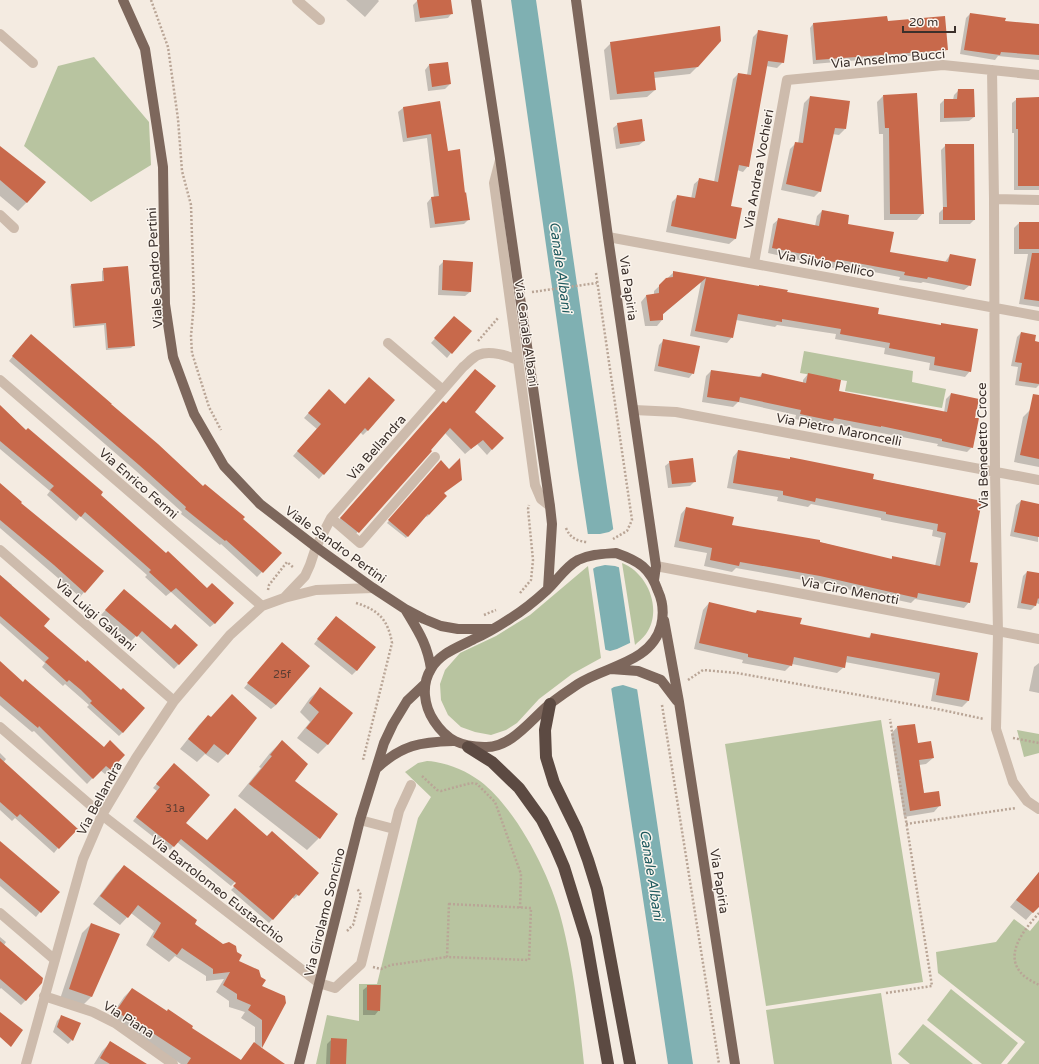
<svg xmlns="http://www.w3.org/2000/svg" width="1039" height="1064" viewBox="0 0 1039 1064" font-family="'Varela Round',sans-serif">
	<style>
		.green { fill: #b8c4a0 }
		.water { fill: #7fb0b2 }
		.pier { fill: #f4ebe1 }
		.shadow { fill: #0003 }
		.building { fill: #c8694b }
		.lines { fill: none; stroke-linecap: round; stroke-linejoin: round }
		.path { stroke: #b9a596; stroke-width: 2.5; stroke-dasharray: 2 2; stroke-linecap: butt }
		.minor { stroke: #cdbbac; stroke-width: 10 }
		.major { stroke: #7d675c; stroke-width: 10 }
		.highway { stroke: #5c4a42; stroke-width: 12 }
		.labels { text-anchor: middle; stroke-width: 3; stroke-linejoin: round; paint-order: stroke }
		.number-label { font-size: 11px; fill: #5e3e33 }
		.street-label { font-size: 13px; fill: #3b302b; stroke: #fbf5ee }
		.water-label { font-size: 14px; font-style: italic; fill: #1f5a5e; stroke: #fbf5ee }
	</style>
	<rect width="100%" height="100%" fill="#f4ebe1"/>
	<path class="green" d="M94,57L149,122L151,165L91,202L24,146L58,66Z
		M804,351L913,371L912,382L946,389L942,408L845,391L847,381L800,373Z
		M622,563C648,573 663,610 646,634C643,638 638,642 635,645Z
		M588,566L601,658L572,674L539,699L517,723L506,730L491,735L475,732L461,727L448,715L441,700L440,684L445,670L460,653L496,636L530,615Z
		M881,720L923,982L766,1006L725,744Z
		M1017,730L1039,734V753L1024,757Z
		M427,761C445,762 465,770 480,781C518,810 553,880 563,926C574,971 579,1018 584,1064H316L327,1015L359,1021V984H377L418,818L431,797L405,772L418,763Z
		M1014,919L1030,931L1039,920V1064H1007L1025,1042L938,973L936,952L996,942Z
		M951,989L1018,1043L1001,1064H982L927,1020Z
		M881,993L892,1064H774L766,1010Z
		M923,1024L973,1064H910L898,1054Z"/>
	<path class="water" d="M511,0H536L584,333L693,1064H668L578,469Z"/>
	<path class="pier" d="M615,528L621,568L615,566L605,565L596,567L591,570L586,534H600L609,532Z
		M632,642L639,690L623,685L614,687L609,690L603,649L610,651L617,649Z"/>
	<path class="shadow" d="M346,0H378L379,1L365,17Z
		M418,0H450L452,13L448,18L415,22L413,5Z
		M970,14L1004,22L1039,25V60L998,56L995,60L960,54L966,18Z
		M887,22L947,49L943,53L813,64L810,28L813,24Z
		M759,31L783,62L777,68L766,66L748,166L743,172L737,170L729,207L735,239L729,244L666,232L672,202L678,196L691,199L694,184L700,179L714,182L733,79L738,74L747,75L753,37Z
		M611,43L697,67L690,74L654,78L655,90L647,97L610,100L604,50Z
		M429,65L450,84L445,89L428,91L425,70Z
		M959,90L974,117L969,121L940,122V104L944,100H953L954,95Z
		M883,96L923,213L917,220H884L883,134H879L877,102Z
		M810,97L845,129L839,135L832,134L820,191L814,197L781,190L790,149L796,143L798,144L804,103Z
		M1039,98V190H1014V133H1012V103L1017,99Z
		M440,102L447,152L469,219L464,224L430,228L427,203L431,198H434L427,138L403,142L398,112L403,108Z
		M618,124L644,141L639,145L616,149L613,128Z
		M946,145L974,220L970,224H939V213L943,209L941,150Z
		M0,147L27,202L18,211L0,196Z
		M822,211L847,224L889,253L945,262L950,255L970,285L964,290L923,282L921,283L899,280L900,277L837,265L834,268L768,253L773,224L779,219L815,226L817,216Z
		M1019,223H1039V307L1019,304L1028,254H1014V228Z
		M444,261L470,292L465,296L438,295L439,266Z
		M104,269L133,346L131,348L106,350L104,325L73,328L70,286L72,284L102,282V271Z
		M674,272L786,292L876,314L970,371L965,377L929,370L930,363L884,354L885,348L835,339L836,334L777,325L775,327L736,320L732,337L727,343L690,336L701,282L662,315V320L657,326H645L641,302L646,296L654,295V291Z
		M450,322L451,353L447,358L431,343Z
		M1021,333L1034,342L1039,343V385L1036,388L1015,385L1018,367L1011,366L1017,337Z
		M26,340L110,405L203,487L242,519L280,553L257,577L221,544L220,545L181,514L182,512L135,470L9,361Z
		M664,340L693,373L689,378L654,371L659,345Z
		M711,371L758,378L762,374L803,383V380L808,374L838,392L944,413L946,399L951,394L973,418L972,447L967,452L937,446L938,444L830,423L827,425L795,419L796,415L738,402L733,407L702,402L706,376Z
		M329,390L368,430L363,435L360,432L319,479L293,456L317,429L304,418Z
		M0,406L26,431L166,555L215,623L210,627L171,592L166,596L145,577L147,575L80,516L76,521L47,495L50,491L0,449Z
		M438,407L474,412L502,438L487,455L477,444L465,454L445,433L430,450L431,451L353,537L336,523Z
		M1030,410L1039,412V467L1014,462L1023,417Z
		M738,451L789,460L791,458L872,479L981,502L969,563V602L964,608L915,599L911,603L814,582L736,568L732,572L704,566L707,553L674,547L681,514L686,508L731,526L819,542L890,560L893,557L935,566L941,538L932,536L933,530L881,520V518L811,504L808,507L777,501L778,497L727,488L733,457Z
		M441,461L443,494L446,496L427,517L425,515L406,538L387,523Z
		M670,462L695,481L690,486L668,488L665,466Z
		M0,484L19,504L102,571L80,597L0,528Z
		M1021,501L1039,505L1038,542L1010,536L1016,505Z
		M1027,572L1039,574V604L1036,603L1035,606L1031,610L1017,608L1023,576Z
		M0,575L12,585L11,586L43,626L123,732L119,736L87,707L89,705L65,684L63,686L42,667L45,663L0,623Z
		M124,590L171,630L197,645L174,669L137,635L131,641L101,615Z
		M709,603L754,614L757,611L799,625L867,639L872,634L977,653L968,701L962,707L931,701L935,679L845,662L844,667L837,673L792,664L785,671L742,663L743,660L694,649L703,610Z
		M332,621L357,670L352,675L314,644Z
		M278,648L276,705L271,709L244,688Z
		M0,662L22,683L104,748L124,755L105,774L100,770L87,784L34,731L32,732L0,705Z
		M1039,663V693L1029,691L1034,667Z
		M320,689L352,713L327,745L318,754L297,738L310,722L300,712L310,698Z
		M232,695L256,718L227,754L218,763L205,754L197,762L180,749L199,725L208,716L211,718Z
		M897,727L933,758L926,764L919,765L924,794L940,805L934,812L904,817L891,734Z
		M282,741L293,781L319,838L307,850L238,796L261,768L259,767L270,753Z
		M0,753L6,759L3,763L58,848L54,853L15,818L12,821L0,810Z
		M171,768L184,823L207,841L318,873L298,895L294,899L292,897L269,923L231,890L238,883L236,881L231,886L177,842L170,850L133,821L157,791L153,788Z
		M0,842L40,912L36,917L0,886Z
		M124,867L237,961L261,986L285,1003L261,1048L274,1064H181L134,1033L109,1019L124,997L132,989L240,1061L255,1043V1027L241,1018L245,1012L229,1007V1001L216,992L224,979L206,981V976L175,956L169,962L146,945L154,931L131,913L120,925L93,904L116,874Z
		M1039,872V905L1026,920L1010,907Z
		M91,924V997L82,1006L60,999L82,933Z
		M0,937L6,942L4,945L26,1000L21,1005L1,988L0,989Z
		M368,986L379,1010L375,1015H363V990Z
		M61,1017L72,1040L68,1044L53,1032L57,1021Z
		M332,1039L345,1064H326L327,1044Z
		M111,1042L145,1064H94L102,1051Z"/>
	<path class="building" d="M417,0H451L453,14L420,18Z
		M970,13L1006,18L1005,21L1039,24V55L1001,52L1000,55L964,50Z
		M887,16L888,21L945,16L948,50L816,60L813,23Z
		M720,26L721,41L698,67L654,72L656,90L617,94L610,42Z
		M758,30L788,35L784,63L768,61L749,167L739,165L731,206L742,208L736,239L671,226L677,195L695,198L699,178L718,182L738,73L751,75Z
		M448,62L451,84L432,87L429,64Z
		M958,89H974L975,117L944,118V99H957Z
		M917,93L924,214H890L889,128H885L883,95Z
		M810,96L850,101L846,129L835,128L821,192L786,184L795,142L803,143Z
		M1039,97V186H1018V129H1016V98Z
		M440,101L448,151L460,149L465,193L466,192L470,220L435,224L431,197L439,196L431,134L407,138L403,107Z
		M642,119L645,141L620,144L617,123Z
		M945,144H974L975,220H943V207H947Z
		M0,146L46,182L27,203L0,180Z
		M822,210L849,215L848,224L894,232L890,252L948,262L950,254L976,259L971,286L928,277L927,279L904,275L905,272L841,260L840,263L813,258V256L772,248L778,218L819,226Z
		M1019,222H1039V249H1019Z
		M1032,253H1039V301L1024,299Z
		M443,260L473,262L471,292L442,290Z
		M128,266L135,346L108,348L106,323L75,326L71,284L104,281L103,268Z
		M673,271L759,286V285L788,290L787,292L879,308L878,314L941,325V323L978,329L971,372L934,365L935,357L889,348L890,343L840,334L841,329L782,319V322L738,314L733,338L695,331L706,278L663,314V320L650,321L646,295L659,293V285L666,278L673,277Z
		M454,316L472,331L452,354L434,338Z
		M1021,332L1036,335L1035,341L1039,342V384L1019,381L1022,363L1015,362Z
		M31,334L112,404H111L158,444L203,486L205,484L245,517L243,519L282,553L263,573L226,540L225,541L185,509L186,507L139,465L12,356Z
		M663,339L700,346L694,374L658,366Z
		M475,369L496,386L475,412L504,438L492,450L483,440L471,449L450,428L431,450L432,451L359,533L340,518L443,401L446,403Z
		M711,370L761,377L762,373L806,383L808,373L841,380L839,391L947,412L951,393L979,399L975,418H979L973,448L942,441V439L881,426V427L834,418L833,421L800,414L801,410L740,397L739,402L707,397Z
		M369,377L395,400L368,431L365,428L324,475L297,451L321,424L308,413L329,389L345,404Z
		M1033,394L1039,395V459L1020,455Z
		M0,405L26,430L28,428L103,492L101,495L166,553L168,551L207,588L212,583L234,603L215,624L176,588L171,592L149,572L151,570L85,512L81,517L50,490L54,486L0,441Z
		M738,450L790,459V457L874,474L873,479L982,501L970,562L978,563L970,603L918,593L917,598L820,576L740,562L739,566L710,560L712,548L679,541L686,507L734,517L732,525L820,540V542L892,559V556L940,566L946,533L937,531L938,524L886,514V512L816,498L815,502L783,495V491L733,483Z
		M460,458L462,480L444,493L447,496L429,515L428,514L408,537L388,520L441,460L449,469Z
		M693,458L696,482L672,484L669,461Z
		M0,483L22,502L21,503L104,571L85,593L54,565L0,520Z
		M1021,500L1039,504V537L1014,532Z
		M1027,571L1039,573V599L1038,598L1036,606L1021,603Z
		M0,575L50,619L44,626L86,662L87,660L121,690L123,688L145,708L123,733L90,703L92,701L81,690L69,680L67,682L45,662L49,658L0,616Z
		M124,589L171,629L175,624L198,645L179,665L142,631L137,637L105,610Z
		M709,602L756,613L757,610L802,618L800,624L870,638L871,633L978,653L969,701L936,695L940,673L847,656L845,668L794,657L792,666L748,657V654L699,643Z
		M336,616L376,647L357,671L317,639Z
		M282,642L310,666L276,705L247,683Z
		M0,661L23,682L25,679L104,747L110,740L125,755L111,770L106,766L93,779L39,726L38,728L0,696Z
		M320,687L353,713L328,745L306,728L319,712L309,703Z
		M232,694L257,718L228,755L214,744L206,754L188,739L208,715L211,717Z
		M915,724L918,743L931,741L934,758L919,760L924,793L939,791L941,806L910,811L897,726Z
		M282,740L308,764L295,781L338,814L320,839L249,784L272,756L270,755Z
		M0,758L78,829L59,849L20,814L17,817L0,802Z
		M174,763L210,795L186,823L207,840L235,808L267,836L272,831L319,873L299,896L296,894L273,920L233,886L236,883L181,839L174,847L136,817L160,787L156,784Z
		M0,841L60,892L41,913L0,878Z
		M124,865L197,920L195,924L223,944L229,942L236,946L237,952L242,955L239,961L259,970L261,977L266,980L262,986L285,996L286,1003L262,1048L285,1064H187L191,1058L142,1026L141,1028L116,1011L132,988L167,1011L168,1009L193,1026L192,1028L241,1060L254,1042L262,1048V1020L248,1010L251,1005L237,999V994L223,985L230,972L213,974V969L182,948L177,955L153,937L161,923L138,905L128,918L100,896Z
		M1039,872V907L1033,913L1016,900Z
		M91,923L120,934L92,997L69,989Z
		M0,941L43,978L42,983L26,1001L0,979Z
		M367,985H381L380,1011L367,1010Z
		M0,1012L23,1030L11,1047L0,1037Z
		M61,1015L81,1023L73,1041L57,1027Z
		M331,1038L347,1039L346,1064H330Z
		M110,1041L147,1064H110L100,1058Z"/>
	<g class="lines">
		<path class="path" d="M151,0L168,47L178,119L182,171L191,205L194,302L191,336L192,353L209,407L221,430
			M596,273L632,520L627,531L613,539
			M532,292L597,283
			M478,341L498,318
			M566,528C570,538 577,541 587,542
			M268,590L269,585L287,562L294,568
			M520,593L531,580L533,560L528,509L529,505
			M356,603C379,610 388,620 392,643L363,760
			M484,615L496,610
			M688,680L703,670L737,673L942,710L984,719
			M662,705L719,1064
			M1013,738L1039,743
			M422,776L437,790L441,791L471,783L477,784L495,802L521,874L520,908
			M906,824L1016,808
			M449,904L531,908L529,960L447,957Z
			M1039,913C1025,929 1002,955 1023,975C1027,979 1034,982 1039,985
			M347,931L353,925L361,895L357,888
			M373,967L381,969L391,965L447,957
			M886,993L932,986L890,719"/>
		<path class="minor" d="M297,0L320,20
			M0,34L33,63
			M992,70L994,199L995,472L998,632L996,729L1013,782L1027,801L1039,809
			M500,160L494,183L535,485L541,499L550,506
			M994,199L1039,200
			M0,215L14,228
			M608,237L1039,316
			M754,263L787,80L943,65L1039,75
			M388,343L443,390
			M0,380L262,606
			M634,410L676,412L1039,480
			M331,518L360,543L435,457
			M0,550L174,701
			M656,566L1039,639
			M284,598L305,576L310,565L316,547L331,518L463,367C468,363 473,357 478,355C490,350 508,356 518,360
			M0,727L102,815L319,983L335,988L361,964L399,811L411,785
			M360,820L394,829
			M0,913L55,960
			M44,996L93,1012L115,1023L173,1064
			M26,1064L83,859L102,815L136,758L174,701L230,635L262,606L284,598L316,590L373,588"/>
		<path class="major" d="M123,0L145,49L163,167L165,304L173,357L194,414L224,466L260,504L316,547L373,588L405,609L424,619L441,626L458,629H492
			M476,0L500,158L550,506L552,524L548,589
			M576,0L608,237L656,566L654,580
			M616,553C639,561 650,568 658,591C663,602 664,614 661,626C651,663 605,666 578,684C569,690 559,697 551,703C532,718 511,749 484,747C461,746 447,741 434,721C424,706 421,685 431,669C440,653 459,647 474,639C487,633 499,626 511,618C524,610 536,600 547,590C558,580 565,567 578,560C591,554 603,554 616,553Z
			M405,609C418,631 427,643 431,669
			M664,620L679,702L735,1064
			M611,669L638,671L661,680L677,701
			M377,768C402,745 420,742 453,741
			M299,1064L360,820L384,743L393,724L407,701L425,684"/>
		<path class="highway" d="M550,704L545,730L546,757L554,783L577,830L588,860L597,889L603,919L630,1064
			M468,747L492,762L519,788L542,820L555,846L564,867L586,938L608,1064"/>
	</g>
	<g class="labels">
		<g class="number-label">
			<text x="282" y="678">25f</text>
			<text x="175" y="812">31a</text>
		</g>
		<g class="street-label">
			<text transform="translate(888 58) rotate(-5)" y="5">Via Anselmo Bucci</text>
			<text transform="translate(758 169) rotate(-80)" y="5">Via Andrea Vochieri</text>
			<text transform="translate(826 263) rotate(11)" y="5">Via Silvio Pellico</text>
			<text transform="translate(154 268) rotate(-93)" y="5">Viale Sandro Pertini</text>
			<text transform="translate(629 288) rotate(82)" y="5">Via Papiria</text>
			<text transform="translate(527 333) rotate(82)" y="5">Via Canale Albani</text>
			<text transform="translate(839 429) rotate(11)" y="5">Via Pietro Maroncelli</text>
			<text transform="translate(982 446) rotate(-91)" y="5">Via Benedetto Croce</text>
			<text transform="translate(376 447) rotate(-49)" y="5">Via Bellandra</text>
			<text transform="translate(139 483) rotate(41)" y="5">Via Enrico Fermi</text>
			<text transform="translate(336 544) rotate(36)" y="5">Viale Sandro Pertini</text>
			<text transform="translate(850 590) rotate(11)" y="5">Via Ciro Menotti</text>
			<text transform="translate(96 615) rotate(41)" y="5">Via Luigi Galvani</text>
			<text transform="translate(99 798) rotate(-62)" y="5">Via Bellandra</text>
			<text transform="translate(720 881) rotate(81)" y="5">Via Papiria</text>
			<text transform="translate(218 889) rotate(38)" y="5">Via Bartolomeo Eustacchio</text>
			<text transform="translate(324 912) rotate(-76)" y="5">Via Girolamo Soncino</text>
			<text transform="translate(129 1019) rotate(32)" y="5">Via Piana</text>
		</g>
		<g class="water-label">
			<text transform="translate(561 267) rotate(82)" y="5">Canale Albani</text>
			<text transform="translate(652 875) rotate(81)" y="5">Canale Albani</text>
		</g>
	</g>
	<path d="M903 26v6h52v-6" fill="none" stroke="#3b302b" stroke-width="2"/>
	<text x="909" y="26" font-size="12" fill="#3b302b" stroke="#fbf5ee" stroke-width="3" paint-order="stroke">20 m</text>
</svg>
